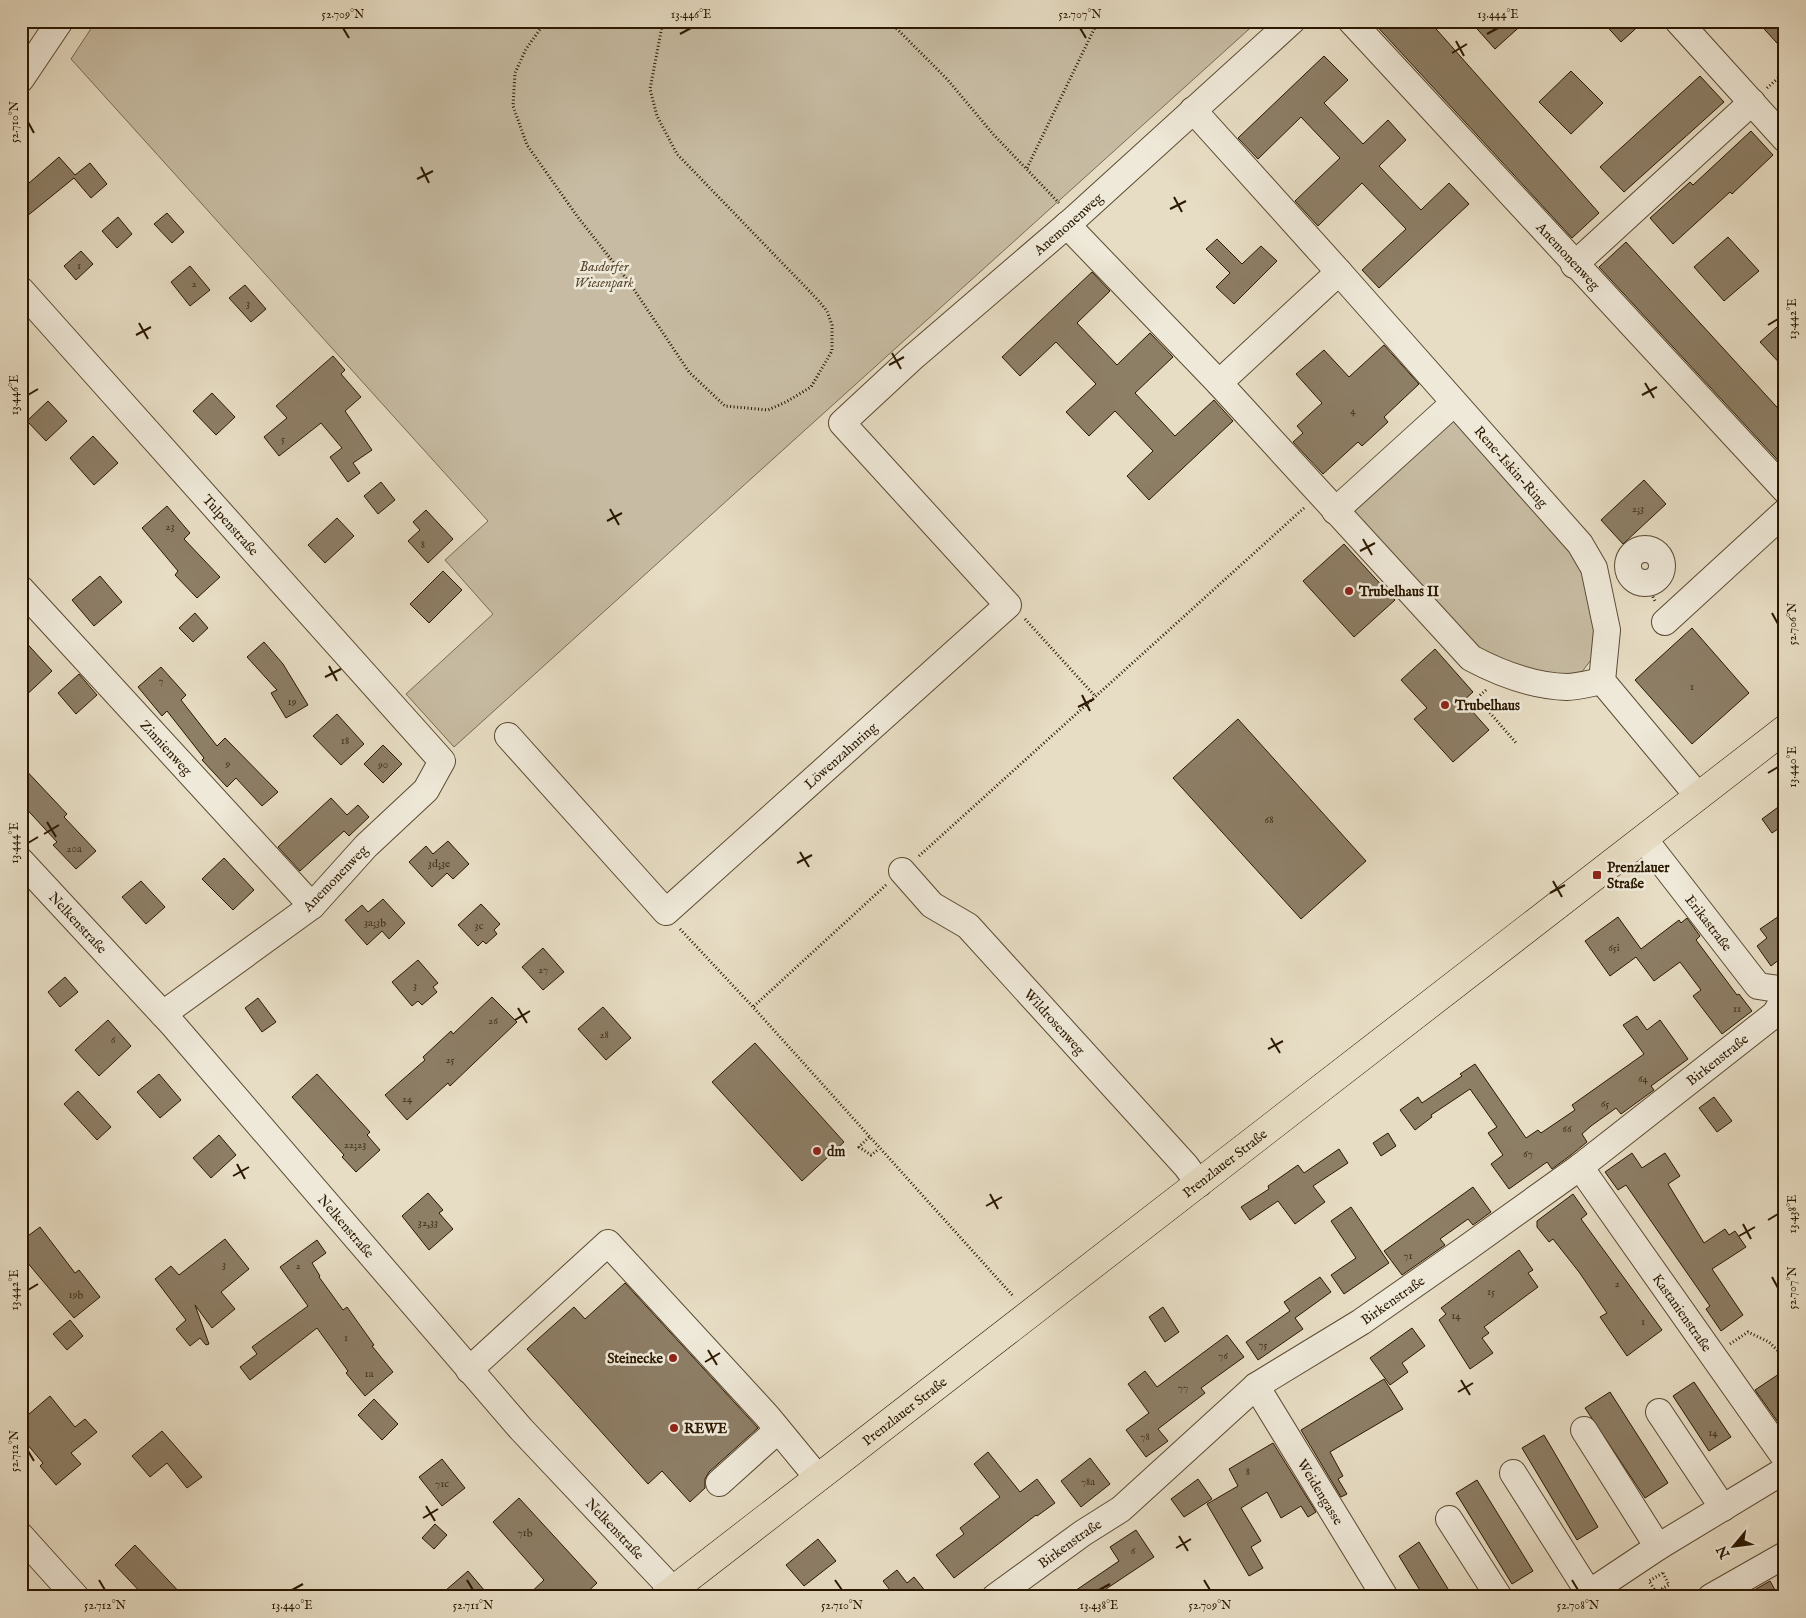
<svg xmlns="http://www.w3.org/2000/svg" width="1806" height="1618" viewBox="0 0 1806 1618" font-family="'IM FELL English',serif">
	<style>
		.green { fill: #c7bca3; stroke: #796a52 }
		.building { fill: #8d7e66; stroke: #2b1800 }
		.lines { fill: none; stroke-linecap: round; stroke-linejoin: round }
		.minor-casing { stroke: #5a4931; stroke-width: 28 }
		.major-casing { stroke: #2b1800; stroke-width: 29 }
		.path { stroke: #2b1800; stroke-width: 3; stroke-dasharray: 1 2.5; stroke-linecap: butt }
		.minor { stroke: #efe9d9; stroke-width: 26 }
		.major { stroke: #e7ddc4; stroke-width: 28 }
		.ticks { fill: none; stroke: #2b1800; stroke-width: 2 }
		.poi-dot { fill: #8f2418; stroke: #efe9d9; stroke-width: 2 }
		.labels { text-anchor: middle; stroke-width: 5; stroke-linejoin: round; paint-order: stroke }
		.number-label { font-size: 11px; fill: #44321a }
		.street-label { font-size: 14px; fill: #2b1800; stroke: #efe9d9 }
		.park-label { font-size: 14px; font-style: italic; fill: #5a4931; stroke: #efe9d9 }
		.poi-label { font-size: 14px; font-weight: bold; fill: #2b1800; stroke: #efe9d9; text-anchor: start }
		.neatline { fill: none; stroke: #2b1800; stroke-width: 2 }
		.ticks-label { font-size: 12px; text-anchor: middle; fill: #2b1800 }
	</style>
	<rect width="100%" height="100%" fill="#e7ddc4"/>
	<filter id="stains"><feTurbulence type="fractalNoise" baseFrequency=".004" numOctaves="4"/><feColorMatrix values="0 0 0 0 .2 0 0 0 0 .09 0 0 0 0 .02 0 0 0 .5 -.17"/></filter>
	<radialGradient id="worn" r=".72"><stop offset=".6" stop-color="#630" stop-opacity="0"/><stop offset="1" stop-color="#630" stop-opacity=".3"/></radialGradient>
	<path class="green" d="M96,21H1258L454,747L406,694L493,614L445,560L488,521L71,59Z
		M1456,417L1582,561L1596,607L1594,656L1575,681L1475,654L1348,513Z"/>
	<path class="building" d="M1372,21H1429L1599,213L1572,238Z
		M1470,21H1526L1495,49Z
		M1602,21H1644L1621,42Z
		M1757,21H1785V52Z
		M1324,56L1348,80L1324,103L1363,144L1388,120L1406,140L1379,166L1421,210L1449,183L1469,204L1379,288L1362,270L1406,229L1362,183L1318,226L1295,201L1340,158L1301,117L1258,159L1238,138Z
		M1571,71L1603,103L1571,134L1539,102Z
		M1700,76L1724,102L1624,192L1600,167Z
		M1751,131L1773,155L1732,194L1730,192L1673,244L1650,218L1690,182L1693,185Z
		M59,157L75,175L90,163L107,184L91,198L74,178L21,221V190Z
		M167,213L184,232L172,243L154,224Z
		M118,217L132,234L117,248L102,231Z
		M1728,237L1759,271L1724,301L1694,267Z
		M1217,239L1242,264L1261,246L1277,261L1234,304L1216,287L1230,273L1206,249Z
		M1626,242L1785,416V468L1599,267Z
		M81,251L93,264L76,280L64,266Z
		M190,266L210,290L190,306L171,282Z
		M1092,272L1110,291L1077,323L1117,365L1150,333L1173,357L1135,393L1175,436L1214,400L1233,421L1149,500L1127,476L1153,451L1115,411L1089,436L1066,412L1096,384L1056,342L1020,376L1002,357Z
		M245,285L266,309L251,322L229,298Z
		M1785,320V369L1760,342Z
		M1384,345L1419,384L1384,417L1388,422L1362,446L1358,442L1323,474L1293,442L1303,433L1297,426L1322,403L1296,374L1324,350L1349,377Z
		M333,356L345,370L341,374L361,397L345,411L372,450L353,463L360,473L348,482L330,457L342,448L321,423L279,456L264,437L287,418L276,406Z
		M212,393L235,417L216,435L193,411Z
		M48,401L67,421L46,441L27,421Z
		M93,436L118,463L94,485L70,458Z
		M1644,480L1666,504L1623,544L1601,520Z
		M381,482L395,500L378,514L364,496Z
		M167,506L190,533L184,539L220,577L197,598L175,575L178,571L142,528Z
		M426,510L453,539L428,563L408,541L420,530L413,522Z
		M337,518L354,536L325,563L308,545Z
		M1344,544L1395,600L1354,637L1303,581Z
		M443,571L462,590L429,623L410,604Z
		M100,576L122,602L94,626L72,600Z
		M195,613L208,628L193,642L179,628Z
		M1692,628L1749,693L1692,744L1635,680Z
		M21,637L52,671L21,700Z
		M264,642L283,664L308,705L286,718L271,693L277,690L247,657Z
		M1435,649L1473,692L1463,701L1489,730L1453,762L1414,719L1427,708L1401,680Z
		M161,667L186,695L181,700L217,746L225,738L278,792L262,806L236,778L227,787L202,760L204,758L167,711L162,716L138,687Z
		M79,674L97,695L76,714L58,693Z
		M337,714L364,744L341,765L313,736Z
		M1238,719L1366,861L1301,919L1173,778Z
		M383,745L402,764L383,783L364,764Z
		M21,765L67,814L64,817L96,851L76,869L53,845L57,842L21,803Z
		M331,798L347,815L358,805L369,817L349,836L344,831L300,871L278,847Z
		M1785,802V824L1772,833L1762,819Z
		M448,841L469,864L453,879L447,873L432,887L409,862L426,846L433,854Z
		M224,858L254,890L233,910L202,879Z
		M141,881L165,907L146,924L122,897Z
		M383,899L405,923L389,939L382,931L367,945L345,920L362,905L368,912Z
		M481,904L500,924L494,930L497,934L486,944L483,941L478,946L458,925Z
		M1785,912V955L1771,966L1757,946L1767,938L1760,929Z
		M1618,917L1641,949L1679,920L1681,923L1687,918L1700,936L1696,940L1737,995L1739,994L1752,1011L1722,1034L1693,996L1701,990L1680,962L1654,981L1636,957L1610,976L1585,941Z
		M543,948L564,972L543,990L522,967Z
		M418,960L438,983L433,987L437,992L422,1005L418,1001L412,1006L392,982Z
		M65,977L78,992L60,1007L48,992Z
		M492,997L517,1022L450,1086L448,1083L407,1120L385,1095L425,1060L423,1057L451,1031L453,1034Z
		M258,998L276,1022L262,1032L245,1008Z
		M603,1007L631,1038L606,1060L578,1029Z
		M1637,1016L1647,1030L1660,1020L1688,1059L1651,1086L1654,1090L1621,1114L1616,1108L1591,1126L1582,1134L1587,1142L1571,1155L1552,1169L1547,1162L1509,1189L1491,1164L1503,1155L1488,1133L1497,1127L1470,1089L1431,1115L1432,1117L1415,1130L1400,1110L1418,1097L1422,1103L1462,1076L1460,1074L1475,1064L1526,1138L1538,1130L1541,1133L1575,1110L1572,1105L1644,1054L1623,1025Z
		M108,1020L131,1046L99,1076L75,1050Z
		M755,1043L844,1142L802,1181L712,1082Z
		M159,1074L181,1100L160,1118L137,1092Z
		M317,1074L370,1132L367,1135L380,1150L356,1172L342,1157L344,1155L292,1097Z
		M78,1091L111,1127L97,1140L64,1104Z
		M1714,1097L1732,1121L1717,1132L1699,1108Z
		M1388,1133L1396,1146L1381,1156L1373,1143Z
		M219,1135L236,1155L211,1178L193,1158Z
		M1339,1149L1348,1163L1313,1186L1325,1202L1295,1224L1278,1201L1250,1220L1241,1207L1269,1189L1268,1186L1298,1165L1304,1173Z
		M1632,1153L1642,1168L1665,1153L1680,1176L1668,1184L1704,1243L1725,1229L1729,1235L1735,1231L1746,1247L1712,1269L1743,1315L1721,1331L1706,1309L1710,1306L1626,1185L1618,1190L1605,1172Z
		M1473,1187L1491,1212L1473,1225L1468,1219L1440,1239L1445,1245L1402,1275L1384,1251Z
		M428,1193L443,1210L439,1213L453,1229L429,1250L402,1216Z
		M1573,1194L1587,1214L1581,1219L1662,1330L1627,1356L1600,1317L1607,1313L1579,1272L1553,1239L1549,1242L1537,1227V1221Z
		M1351,1207L1389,1263L1344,1294L1331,1275L1356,1258L1331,1221Z
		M40,1227L75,1273L79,1270L100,1297L74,1318L21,1255V1241Z
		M225,1239L249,1269L221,1292L235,1309L212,1328L195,1305L209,1344L206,1345L200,1338L190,1346L176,1329L186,1320L155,1279L171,1266L179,1275Z
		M317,1240L326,1253L312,1263L320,1276L319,1277L343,1310L347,1307L374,1345L372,1346L393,1372L365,1396L346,1373L348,1371L317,1328L250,1380L240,1367L257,1354L252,1347L308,1306L280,1267Z
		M1519,1250L1533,1270L1528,1273L1538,1287L1484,1327L1489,1333L1482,1338L1493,1353L1470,1369L1439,1320L1446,1314L1441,1308Z
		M1320,1277L1331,1292L1295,1318L1303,1329L1258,1360L1246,1342L1290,1311L1284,1302Z
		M625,1283L758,1428L709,1472L705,1479V1488L690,1502L662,1471L648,1484L527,1349L574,1307L585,1319Z
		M1163,1307L1179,1332L1165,1342L1149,1317Z
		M70,1320L83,1336L67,1350L53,1334Z
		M1412,1328L1425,1346L1402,1363L1408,1372L1390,1385L1370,1358Z
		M1227,1335L1244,1357L1201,1388L1205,1393L1158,1429L1168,1441L1146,1457L1126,1430L1149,1413L1128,1384L1145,1371L1157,1387Z
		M1785,1370V1432L1755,1390Z
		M1384,1379L1403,1409L1330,1452L1343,1476L1338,1479L1347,1494L1341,1497L1301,1430Z
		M1694,1382L1731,1437L1709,1451L1673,1396Z
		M1610,1392L1668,1483L1645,1498L1585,1408Z
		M50,1396L75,1427L85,1419L97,1432L71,1453L81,1464L56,1485L40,1466L43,1463L21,1437V1421Z
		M374,1399L398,1424L382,1440L358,1415Z
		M162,1431L202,1477L187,1488L167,1463L150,1477L132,1456Z
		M1544,1435L1598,1527L1577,1540L1522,1448Z
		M1273,1443L1316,1512L1308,1517L1301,1506L1281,1518L1267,1492L1241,1508L1261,1541L1251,1547L1263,1568L1249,1576L1207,1504L1238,1486L1229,1469Z
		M988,1452L1020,1492L1037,1479L1055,1503L1037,1516L1036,1515L954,1578L936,1555L964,1534L960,1528L1000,1497L974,1464Z
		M1090,1458L1110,1484L1081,1507L1061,1481Z
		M442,1459L465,1488L442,1506L419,1477Z
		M1198,1479L1212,1499L1184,1517L1171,1499Z
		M1477,1480L1533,1571L1512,1584L1456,1493Z
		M519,1498L597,1583L582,1597H526L544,1580L493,1522Z
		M435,1524L447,1535L434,1549L422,1538Z
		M1136,1530L1154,1557L1094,1597H1066L1119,1561L1110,1547Z
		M818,1539L836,1561L804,1586L786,1565Z
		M1419,1542L1453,1597H1424L1399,1556Z
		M135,1545L184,1597H145L115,1565Z
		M897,1570L907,1583L914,1577L930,1597H889L893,1594L883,1581Z
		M468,1571L490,1597H438Z
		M1770,1581L1779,1597H1742Z"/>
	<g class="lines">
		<g class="minor-casing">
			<g id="minor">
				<path id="s1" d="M1351,21L1785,490"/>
				<path d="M1678,21L1785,139"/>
				<path d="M21,79L60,21"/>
				<path id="s2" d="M1193,110L1339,272L1580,544L1594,568L1607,630L1602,681L1698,796"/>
				<path d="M1067,225L1219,383L1471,658C1501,674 1533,686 1567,687C1578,687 1591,683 1602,681"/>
				<path d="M1574,265L1752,102"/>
				<path id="s3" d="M21,290L442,761L426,790L366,846L312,906L163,1014"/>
				<path d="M1219,383L1339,272"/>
				<path d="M1335,511L1454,403"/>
				<circle cx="1645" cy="566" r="17"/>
				<path id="s4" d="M21,589L312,906"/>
				<path d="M1665,622L1785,512"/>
				<path id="s5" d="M508,736L666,912L1008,605L842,423L911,359L1074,219L1292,21"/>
				<path id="s6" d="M1644,839L1758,986L1785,990"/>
				<path id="s7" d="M21,861L174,1026L521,1429L673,1590"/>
				<path id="s8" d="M902,871L932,905L968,926L1186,1166L1199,1184"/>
				<path id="s9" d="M1580,1167L1785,1458"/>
				<path d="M469,1370L608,1243L767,1416L818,1478"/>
				<path id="s10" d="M1256,1386L1385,1597"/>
				<path d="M1659,1412L1723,1508"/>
				<path d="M1584,1430L1658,1547"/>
				<path d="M1513,1473L1589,1593"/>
				<path d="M719,1483L778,1430"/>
				<path d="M1449,1519L1499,1597"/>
				<path d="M21,1536L76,1597"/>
				<path id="s11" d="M995,1597L1083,1533L1121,1509L1256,1386L1361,1322L1464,1250L1580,1167L1775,1014L1785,997"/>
				<path d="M1583,1597L1658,1547L1785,1470"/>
				<path d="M1711,1597L1785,1555"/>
			</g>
		</g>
		<g class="major-casing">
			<g id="major">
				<path id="s12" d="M664,1597L1785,729"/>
			</g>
		</g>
		<path class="path" d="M546,21L526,49L515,73L513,106L527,145L577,216L629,282L689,372L725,406L768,410L786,402L811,387L832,351V325L827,311L818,300L677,154L657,116L650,89L663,21
			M889,21L947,79L993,134L1059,203
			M1767,88L1785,72
			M1027,168L1098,21
			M1647,584L1655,601
			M1025,619L1095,696
			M1486,690L1477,698L1517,744
			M919,856L1304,508
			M886,885L753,1007L1014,1297
			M680,929L753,1007
			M869,1137L859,1147L871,1155L879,1149
			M1730,1344L1748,1332L1769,1342L1785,1358
			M1663,1573L1669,1585L1656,1592L1649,1581Z
			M1662,1589L1667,1597"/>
		<use href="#minor" class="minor"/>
		<use href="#major" class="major"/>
	</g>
	<path class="ticks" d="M343,28L349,38M1080,28L1086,38M680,34L691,28M1487,34L1498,28M1456,41L1464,56M1452,53L1467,44M28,122L34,133M421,167L429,183M417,179L433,171M1174,197L1182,212M1170,209L1186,201M139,323L148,339M1768,325L1778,319M136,335L151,327M892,353L901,369M889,365L904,357M1645,383L1654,398M28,395L38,389M1642,395L1657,387M610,509L619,525M607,521L622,513M1363,539L1372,555M1360,551L1375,543M1772,613L1778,624M329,666L337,681M325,677L341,669M1082,695L1090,711M1078,707L1094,699M1768,773L1778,767M47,822L56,837M44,834L59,825M28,843L38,837M800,852L809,867M797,863L812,855M1553,881L1562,897M1550,893L1565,885M518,1008L527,1023M515,1020L530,1011M1271,1038L1280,1053M1268,1049L1283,1041M237,1164L245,1179M233,1176L249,1167M990,1194L998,1209M986,1206L1002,1197M1768,1220L1778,1214M1743,1224L1751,1239M1739,1236L1755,1227M1772,1277L1778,1288M28,1290L38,1284M708,1350L717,1365M705,1362L720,1353M1461,1380L1470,1395M1458,1392L1473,1383M28,1451L34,1461M426,1506L435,1521M423,1518L438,1509M1179,1536L1188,1551M1176,1548L1191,1539M99,1580L105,1590M467,1580L473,1590M835,1580L842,1590M1204,1580L1210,1590M1572,1580L1578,1590M292,1590L303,1584M1099,1590L1110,1584"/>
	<g class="poi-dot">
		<circle cx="1349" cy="591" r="5"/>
		<circle cx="1445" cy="705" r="5"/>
		<rect x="1592" y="870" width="10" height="10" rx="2.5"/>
		<circle cx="817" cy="1151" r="5"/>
		<circle cx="673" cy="1358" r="5"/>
		<circle cx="674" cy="1428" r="5"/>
	</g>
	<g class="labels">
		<g class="number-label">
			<text x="79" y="269">1</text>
			<text x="194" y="287">2</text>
			<text x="248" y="307">3</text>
			<text x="1353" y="414">4</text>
			<text x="283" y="442">5</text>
			<text x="1638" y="512">2;3</text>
			<text x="170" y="530">23</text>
			<text x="423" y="548">8</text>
			<text x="161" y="684">7</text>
			<text x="1692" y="690">1</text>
			<text x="292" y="705">19</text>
			<text x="345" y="744">18</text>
			<text x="228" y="767">9</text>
			<text x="383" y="768">90</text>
			<text x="1269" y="823">68</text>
			<text x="74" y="852">20a</text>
			<text x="439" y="867">3d;3e</text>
			<text x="375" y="926">3a;3b</text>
			<text x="479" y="929">3c</text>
			<text x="1614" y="951">65i</text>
			<text x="543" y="973">27</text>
			<text x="415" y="989">3</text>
			<text x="1737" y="1012">11</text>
			<text x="493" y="1024">26</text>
			<text x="604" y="1038">28</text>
			<text x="113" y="1043">6</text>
			<text x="450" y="1063">25</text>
			<text x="1643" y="1082">64</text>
			<text x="407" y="1102">24</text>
			<text x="1605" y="1107">65</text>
			<text x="1567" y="1132">66</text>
			<text x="355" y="1148">22;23</text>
			<text x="1528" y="1157">67</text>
			<text x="428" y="1226">32,33</text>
			<text x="1408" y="1259">71</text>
			<text x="224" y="1268">3</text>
			<text x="298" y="1269">2</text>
			<text x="1617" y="1287">2</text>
			<text x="1491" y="1295">15</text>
			<text x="76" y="1298">19b</text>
			<text x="1456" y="1319">14</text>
			<text x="1643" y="1325">1</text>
			<text x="346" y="1341">1</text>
			<text x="1263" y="1348">75</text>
			<text x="1223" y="1359">76</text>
			<text x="369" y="1377">1a</text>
			<text x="1183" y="1391">77</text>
			<text x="1713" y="1436">14</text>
			<text x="1145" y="1440">78</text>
			<text x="1248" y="1475">8</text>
			<text x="1088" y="1485">78a</text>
			<text x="442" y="1487">71c</text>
			<text x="525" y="1536">71b</text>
			<text x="1133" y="1554">6</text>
		</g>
		<g class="street-label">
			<text dy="5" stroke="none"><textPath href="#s5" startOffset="1244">Anemonenweg</textPath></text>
			<text dy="5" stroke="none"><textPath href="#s1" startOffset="320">Anemonenweg</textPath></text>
			<text dy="5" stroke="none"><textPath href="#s2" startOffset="478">Rene-Iskin-Ring</textPath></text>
			<text dy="5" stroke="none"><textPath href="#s3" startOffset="315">Tulpenstraße</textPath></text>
			<text dy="5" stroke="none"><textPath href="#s4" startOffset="215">Zinnienweg</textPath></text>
			<text dy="5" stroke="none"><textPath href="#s5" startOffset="471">Löwenzahnring</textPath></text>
			<text transform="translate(335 878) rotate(-46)" y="5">Anemonenweg</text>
			<text dy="5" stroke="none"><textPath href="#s7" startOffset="84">Nelkenstraße</textPath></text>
			<text dy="5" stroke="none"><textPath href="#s6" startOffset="106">Erikastraße</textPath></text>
			<text dy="5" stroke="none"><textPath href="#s8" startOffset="216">Wildrosenweg</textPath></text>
			<text dy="5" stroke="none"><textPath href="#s11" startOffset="902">Birkenstraße</textPath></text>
			<text dy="5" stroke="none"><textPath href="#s12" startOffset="709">Prenzlauer Straße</textPath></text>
			<text dy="5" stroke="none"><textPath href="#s7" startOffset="489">Nelkenstraße</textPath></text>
			<text dy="5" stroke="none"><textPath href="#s11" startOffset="498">Birkenstraße</textPath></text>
			<text dy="5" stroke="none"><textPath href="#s9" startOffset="178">Kastanienstraße</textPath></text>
			<text dy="5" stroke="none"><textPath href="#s12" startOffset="304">Prenzlauer Straße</textPath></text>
			<text dy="5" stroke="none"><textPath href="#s10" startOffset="124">Weidengasse</textPath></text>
			<text dy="5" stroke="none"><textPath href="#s7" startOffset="894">Nelkenstraße</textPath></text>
			<text dy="5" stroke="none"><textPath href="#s11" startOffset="92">Birkenstraße</textPath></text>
		</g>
		<g class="park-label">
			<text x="604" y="271">Basdorfer<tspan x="604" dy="16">Wiesenpark</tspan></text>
		</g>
		<g class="poi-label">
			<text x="1359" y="596">Trubelhaus II</text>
			<text x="1455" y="710">Trubelhaus</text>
			<text x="1607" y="872">Prenzlauer<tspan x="1607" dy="16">Straße</tspan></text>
			<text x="827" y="1156">dm</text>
			<text x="663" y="1363" text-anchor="end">Steinecke</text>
			<text x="684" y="1433">REWE</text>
		</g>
	</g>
	<rect width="1806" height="1618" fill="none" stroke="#e7ddc4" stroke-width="55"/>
	<g transform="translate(1734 1546) rotate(241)" stroke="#efe9d9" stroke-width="4" paint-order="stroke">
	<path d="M0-4L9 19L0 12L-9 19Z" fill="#2b1800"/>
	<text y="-8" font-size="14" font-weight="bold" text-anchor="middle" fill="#2b1800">N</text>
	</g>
	<rect x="28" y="28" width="1750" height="1562" class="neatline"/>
	<g class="ticks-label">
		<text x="343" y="18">52.709°N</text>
		<text x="691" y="18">13.446°E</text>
		<text x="1080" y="18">52.707°N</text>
		<text x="1498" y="18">13.444°E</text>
		<text transform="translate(14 122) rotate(-90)" y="4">52.710°N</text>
		<text transform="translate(1792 319) rotate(-90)" y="4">13.442°E</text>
		<text transform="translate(14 395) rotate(-90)" y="4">13.446°E</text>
		<text transform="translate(1792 624) rotate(-90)" y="4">52.706°N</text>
		<text transform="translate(1792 767) rotate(-90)" y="4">13.440°E</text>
		<text transform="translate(14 843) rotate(-90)" y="4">13.444°E</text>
		<text transform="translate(1792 1214) rotate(-90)" y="4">13.438°E</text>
		<text transform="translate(1792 1288) rotate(-90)" y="4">52.707°N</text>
		<text transform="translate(14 1290) rotate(-90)" y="4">13.442°E</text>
		<text transform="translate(14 1451) rotate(-90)" y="4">52.712°N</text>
		<text x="105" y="1609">52.712°N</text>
		<text x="292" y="1609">13.440°E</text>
		<text x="473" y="1609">52.711°N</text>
		<text x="842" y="1609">52.710°N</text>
		<text x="1099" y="1609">13.438°E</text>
		<text x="1210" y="1609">52.709°N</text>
		<text x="1578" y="1609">52.708°N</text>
	</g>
	<rect width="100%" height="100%" filter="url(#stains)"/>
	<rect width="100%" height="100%" fill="url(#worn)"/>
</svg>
